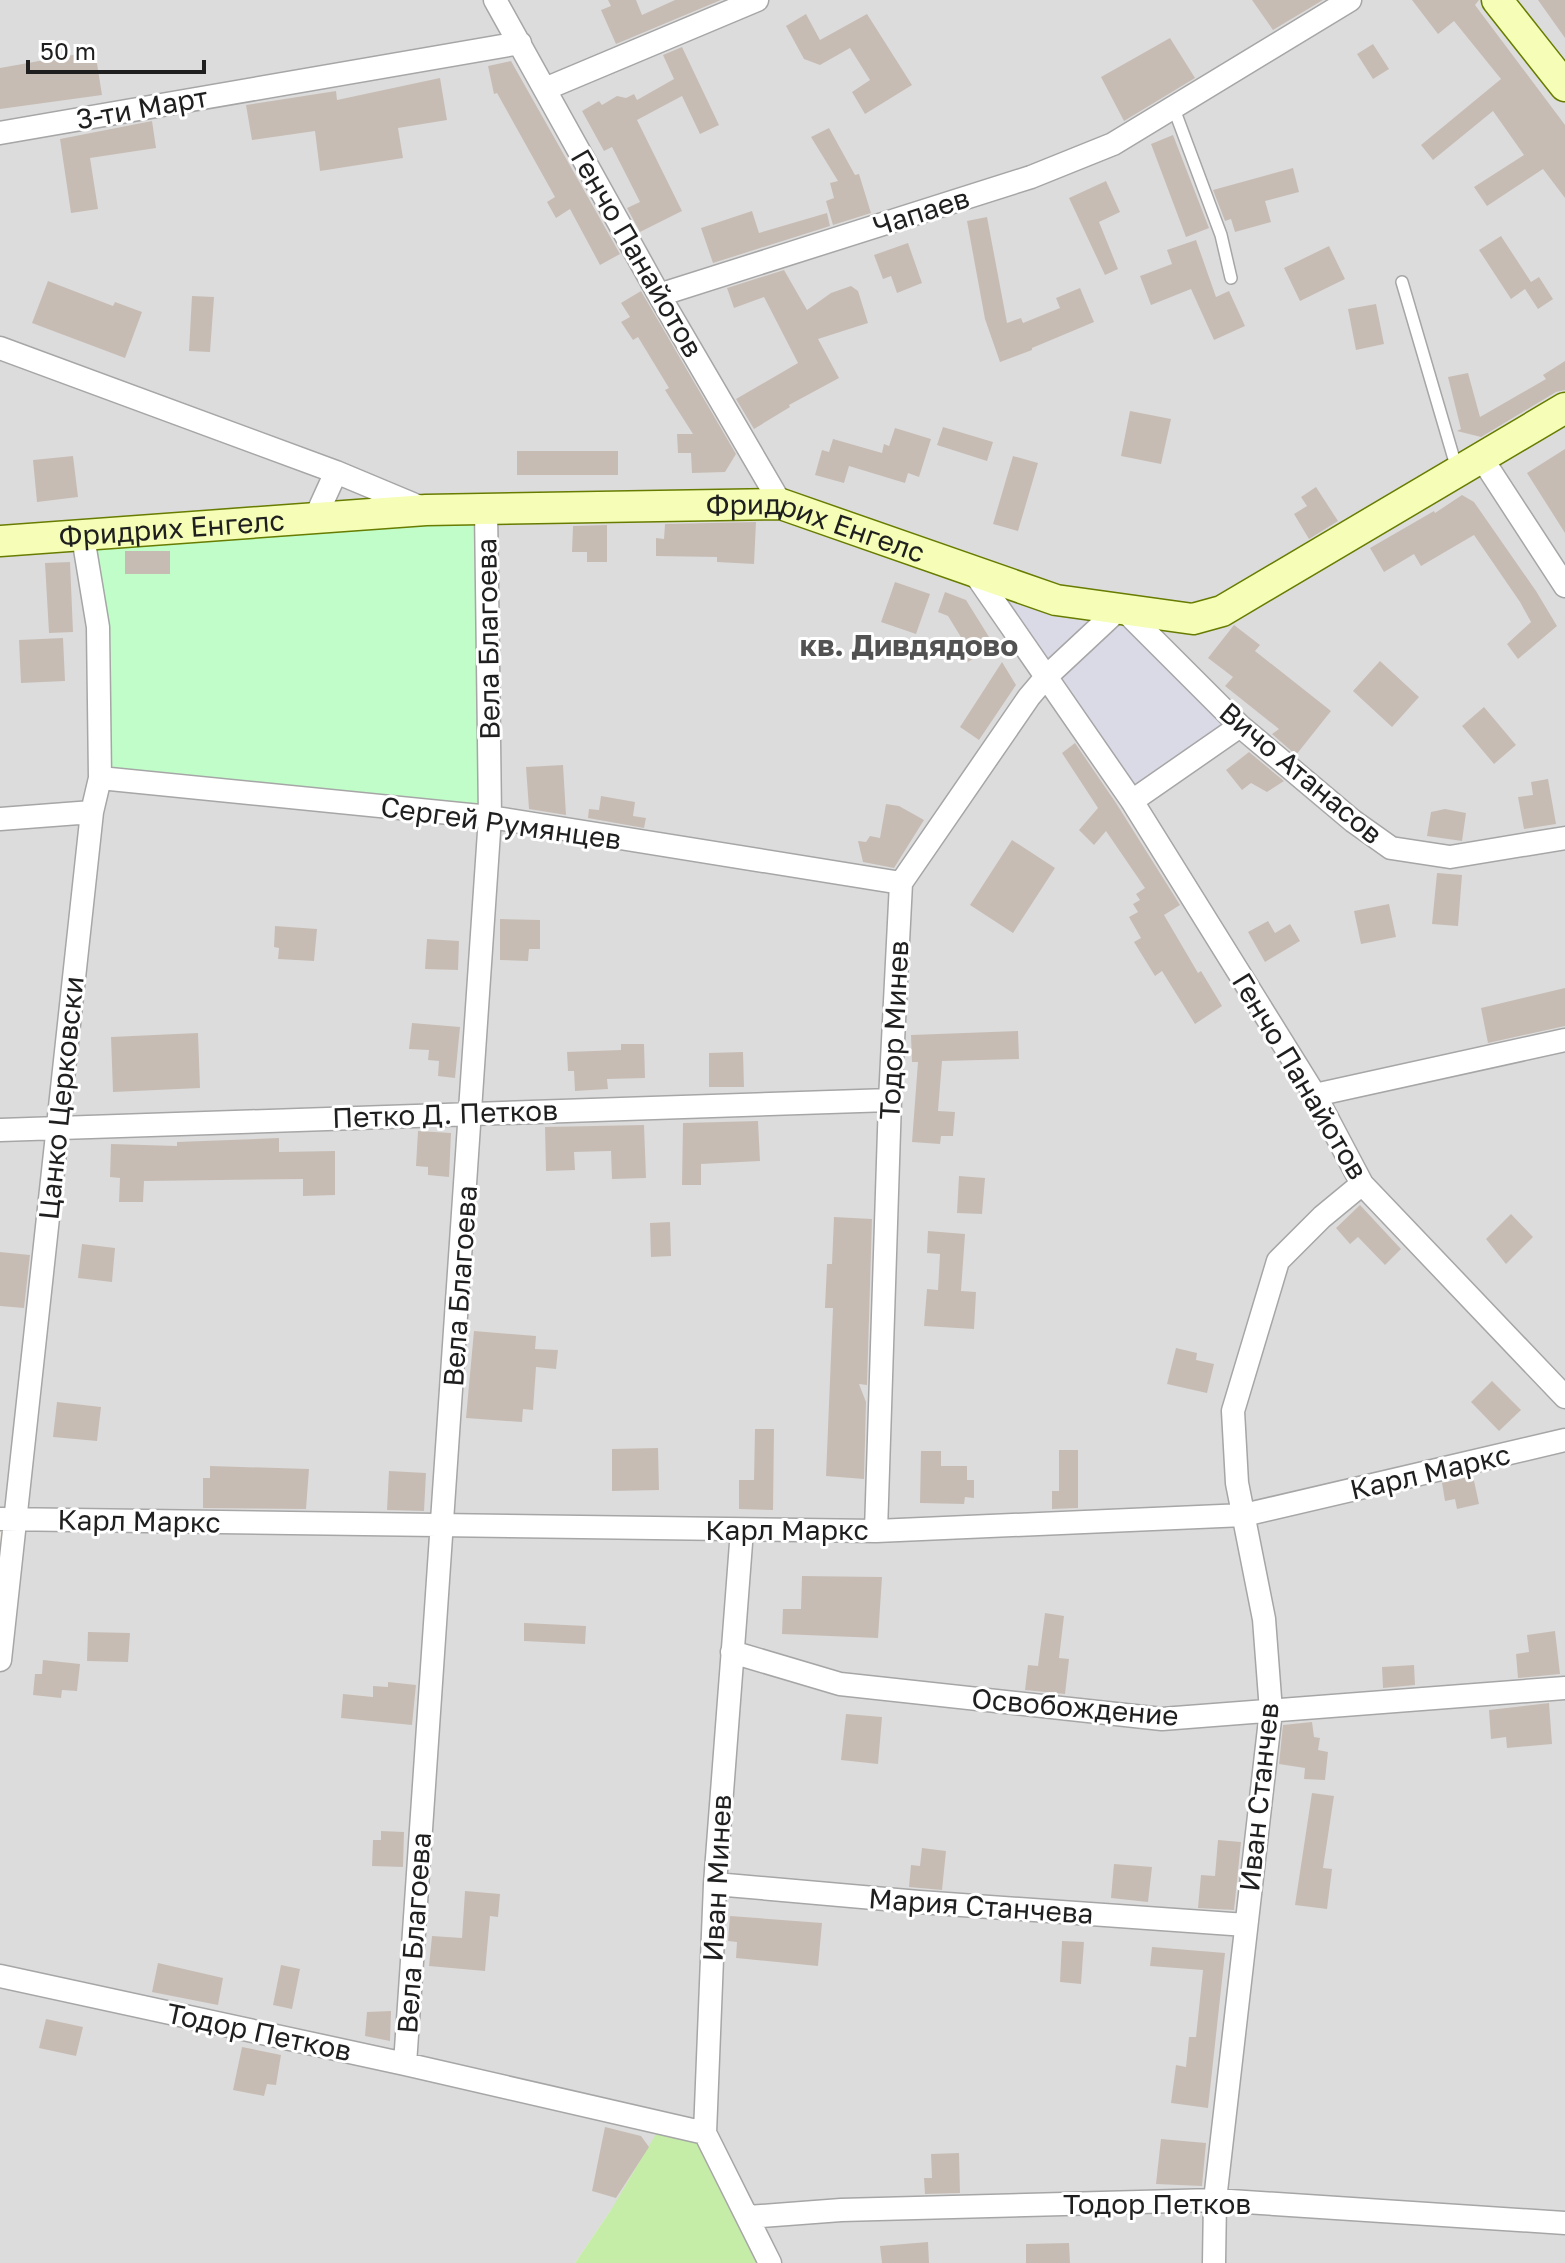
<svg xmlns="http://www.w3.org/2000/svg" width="1565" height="2263" viewBox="0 0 1565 2263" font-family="'Golos Text',sans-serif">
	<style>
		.residential { fill: #dddcdc }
		.grass { fill: #c6eda8 }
		.park { fill: #c0fdc8 }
		.plaza { fill: #dad9e6 }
		.building { fill: #c6bcb4 }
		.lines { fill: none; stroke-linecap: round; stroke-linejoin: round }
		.lane-casing { stroke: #a6a6a6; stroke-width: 14 }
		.street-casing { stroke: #a6a6a6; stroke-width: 25 }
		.secondary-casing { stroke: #677c00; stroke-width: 33 }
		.lane { stroke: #fff; stroke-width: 11 }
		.street { stroke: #fff; stroke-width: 22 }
		.secondary { stroke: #f5fdb6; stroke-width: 30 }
		.labels { text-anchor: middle; stroke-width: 6; stroke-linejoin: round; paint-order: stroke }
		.street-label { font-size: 28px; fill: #1f1f1f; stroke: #fff }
		.neighbourhood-label { font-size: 30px; font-weight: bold; fill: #525252; stroke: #fff }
	</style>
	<rect width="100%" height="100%" fill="#f0ede5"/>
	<path class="residential" d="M0,0H1565V2263H770L611,2210L575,2263H0V1660L13,1520L0,1519Z"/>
	<path class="grass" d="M663,2122L705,2133L770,2263H575L611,2210Z"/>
	<path class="park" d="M486,508L490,817L100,778L83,537Z"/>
	<path class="plaza" d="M973,571L1121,607L1240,726L1132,801Z"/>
	<path class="building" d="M608,0H636L642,15L675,0H721L616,44L601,10L611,6Z
		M1252,0H1323L1273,30Z
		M1412,0H1479L1475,5L1565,125V198L1543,169L1487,206L1474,187L1524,155L1493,111L1433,160L1421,145L1501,79L1454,21L1438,34Z
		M1538,0H1565V38Z
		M806,14L820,40L867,14L912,85L865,114L852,92L870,80L850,48L820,65L804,59L786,26Z
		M1170,38L1195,78L1124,121L1101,77Z
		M1373,44L1389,69L1373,79L1357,54Z
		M682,47L719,125L700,134L682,96L637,120L682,211L640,232L627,208L640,202L612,147L604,151L582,111L599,101L602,105L617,96L626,98L634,94L637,100L674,79L663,55Z
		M95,51L102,95L0,109V68Z
		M511,61L620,254L600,265L570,209L556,218L547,202L555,197L497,93L494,94L488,66Z
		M440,78L447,120L398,128L403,158L320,171L315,131L252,140L246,105L336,91L337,100Z
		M152,121L156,148L90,158L98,209L71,213L60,139Z
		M829,128L855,175L859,174L871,213L833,225L826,201L834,198L830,183L838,181L811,137Z
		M1173,135L1209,228L1186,237L1151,144Z
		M1293,168L1299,192L1265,201L1271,222L1235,232L1231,219L1225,221L1213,190Z
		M1106,181L1120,212L1099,222L1118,269L1105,275L1069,198Z
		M752,211L759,233L827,213L830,226L713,263L701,228Z
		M987,217L1007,323L1021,318L1023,323L1060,308L1056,298L1080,288L1094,322L1032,348V350L1000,362L985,319L967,221Z
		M1501,236L1531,282L1539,277L1553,299L1538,309L1525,289L1511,299L1479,250Z
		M1196,240L1216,297L1229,291L1245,326L1214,340L1191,289L1151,305L1140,276L1172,264L1167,250Z
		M908,243L922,283L897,293L891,276L883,279L874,255Z
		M1329,246L1345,279L1300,301L1284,268Z
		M784,270L807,310L831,293L851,286L858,291L868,323L818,339L839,378L789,405L790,407L754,429L736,399L798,363L764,297L734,308L727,288Z
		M48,281L113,306L115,302L142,312L125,358L32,323Z
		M641,291L736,454L725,472L692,473L691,453H678L677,434H693L665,390L669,388L638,337L633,340L621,322L630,317L621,303Z
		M192,296L214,297L210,352L189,351Z
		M1376,304L1384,344L1356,350L1348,309Z
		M1565,361V390L1556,392L1481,437L1457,431L1461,429L1448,377L1468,373L1480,417L1546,379L1543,375Z
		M1130,411L1171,419L1161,464L1121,456Z
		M943,427L993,442L987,461L937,445Z
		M895,428L931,439L919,477L908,473L905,483L849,466L844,483L815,475L822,450L829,452L833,439L882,453L884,444L889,446Z
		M1565,449V533L1527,473Z
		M517,451H618V475H517Z
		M73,456L78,497L37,502L33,460Z
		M1013,456L1038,463L1018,531L993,524Z
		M1316,487L1338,521L1309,539L1294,514L1307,506L1301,497Z
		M1462,495L1474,502L1536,591L1557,626L1518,659L1507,644L1531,622L1520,602L1474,535L1421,566L1414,554L1384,572L1370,548L1434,511L1435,513Z
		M756,522L754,564L717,562V557L656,556V538L664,539L665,524Z
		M607,525V562H587V552H572L573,526Z
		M125,551H170V574H125Z
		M70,562L73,632L49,633L45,563Z
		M895,582L930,594L916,634L881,622Z
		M945,592L966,600L994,645L968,662L958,645L964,642L948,616L938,612Z
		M1234,625L1260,645L1255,651L1331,711L1296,755L1272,734L1279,729L1225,686L1233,677L1208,658Z
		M63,638L65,681L21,683L19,640Z
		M1380,661L1419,697L1392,727L1353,691Z
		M1002,662L1016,685L979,740L960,727Z
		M1484,707L1516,745L1494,764L1462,726Z
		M1075,743L1116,803L1180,905L1164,915L1198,973L1201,971L1222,1006L1195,1024L1162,971L1155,976L1134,942L1141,938L1129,917L1138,912L1133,904L1140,900L1136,894L1145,888L1106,831L1094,845L1079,830L1098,808L1062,753Z
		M1249,752L1284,781L1267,792L1251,783L1242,790L1226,770Z
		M563,765L566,815L529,809L526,767Z
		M1548,779L1556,824L1524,829L1518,797L1533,795L1531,782Z
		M601,796L635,802L633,816L646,818L644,828L588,818L589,809L599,810Z
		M886,804L899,806L924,820L894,868L863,862L858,841L866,842L870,836L880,838Z
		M1445,809L1466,813L1462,841L1427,836L1431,812Z
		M1012,840L1055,868L1013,933L970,905Z
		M1437,873L1462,875L1458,926L1432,924Z
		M1389,904L1396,937L1361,944L1354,911Z
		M500,919L540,920V949H529L528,961L500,960Z
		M1268,921L1275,933L1290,924L1300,941L1265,962L1248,932Z
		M275,926L317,929L314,961L278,959L279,948L274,947Z
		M427,939L459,941L458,970L425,969Z
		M1565,988V1026L1488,1043L1481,1008Z
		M412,1023L460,1027L455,1078L438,1076L439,1061L428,1060L429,1050L409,1049Z
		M1018,1031L1019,1059L942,1061L938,1111L955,1112L953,1136H941L940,1144L912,1142L918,1062H912L911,1035Z
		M198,1033L200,1088L113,1092L111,1037Z
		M621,1044H644L645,1078L607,1079L608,1089L575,1091L574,1071H568L567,1052L621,1050Z
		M743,1052L744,1087H709V1053Z
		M758,1121L760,1161L701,1164V1185H682L683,1123Z
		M644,1125L646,1178L612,1179L611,1151L574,1152L575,1170L546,1171L545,1127Z
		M418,1131L451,1133L449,1177L428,1175V1167L416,1166Z
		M279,1138V1152L335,1151V1195L303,1196V1179L144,1181L143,1202H119L120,1178L110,1177L111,1144L177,1146V1142Z
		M959,1176L985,1178L982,1214L957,1213Z
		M1360,1205L1401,1249L1385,1265L1358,1237L1350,1244L1336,1228Z
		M1511,1214L1533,1237L1506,1264L1486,1239Z
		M834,1217L872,1219L867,1385L859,1384L866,1402L864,1479L826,1476L833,1308H825L827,1264H832Z
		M670,1222L671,1256L651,1257L650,1223Z
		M928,1231L965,1234L961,1291L976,1292L974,1329L924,1326L927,1289L938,1290L940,1254L927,1253Z
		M82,1244L115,1248L112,1282L78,1278Z
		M0,1252L30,1255L24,1308L0,1306Z
		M474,1331L536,1336L535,1349L558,1350L556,1369L536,1367L533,1410L523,1409L522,1422L466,1418Z
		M1176,1348L1197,1353L1196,1360L1214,1364L1207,1393L1167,1384Z
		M1492,1381L1521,1410L1499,1431L1471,1402Z
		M57,1402L101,1407L97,1441L53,1437Z
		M755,1429H774L773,1510L739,1509V1480H754Z
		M658,1448L659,1490L612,1491V1449Z
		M1059,1450H1078V1508L1052,1509V1491H1059Z
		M921,1451H941V1466H967V1480H974V1498L965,1497L964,1504L920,1503Z
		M210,1466L309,1469L306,1509L203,1508V1478H210Z
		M389,1471L426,1473L424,1511L387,1510Z
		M1473,1476L1479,1504L1457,1509L1455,1499L1445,1501L1442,1483Z
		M802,1576L882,1577L878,1638L782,1634L783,1609H801Z
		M1045,1613L1064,1616L1059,1658L1069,1659L1065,1694L1025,1690L1028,1665L1038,1666Z
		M524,1623L586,1626L585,1644L524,1641Z
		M1555,1631L1560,1674L1518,1678L1516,1654L1529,1652L1527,1635Z
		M88,1632L130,1633L128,1662L87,1661Z
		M43,1660L80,1664L77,1691L62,1690L61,1698L33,1695L35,1674H42Z
		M1414,1665L1415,1685L1383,1688L1382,1667Z
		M388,1682L416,1685L412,1725L341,1718L343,1694L373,1697V1686L388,1687Z
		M1549,1703L1552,1744L1507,1748L1506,1737L1491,1739L1489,1710Z
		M846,1714L882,1717L878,1764L841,1760Z
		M1312,1722L1314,1737L1320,1738L1318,1750L1328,1752L1325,1780L1304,1779L1305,1768L1279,1764L1283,1725Z
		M1312,1793L1334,1796L1323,1868L1332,1869L1327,1909L1295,1905Z
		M381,1831L404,1832L403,1867L372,1866L373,1840H381Z
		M1218,1840L1241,1842L1234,1910L1198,1908L1201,1875L1215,1876Z
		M922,1848L946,1851L942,1890L909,1887L911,1865L920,1866Z
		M1114,1864L1152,1867L1148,1902L1111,1898Z
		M465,1891L500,1894L498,1917L490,1916L485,1971L429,1966L432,1936L462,1938Z
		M730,1916L822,1923L818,1966L736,1958L737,1942L728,1941Z
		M1062,1941L1084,1942L1081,1984L1060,1982Z
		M1152,1947L1225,1953L1208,2108L1171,2103L1176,2065L1186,2067L1189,2037H1196L1203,1970L1150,1966Z
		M158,1963L223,1978L218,2005L152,1992Z
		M281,1965L300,1969L292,2009L273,2005Z
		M391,2011L390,2041L365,2036L367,2012Z
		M46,2019L83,2027L76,2056L39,2048Z
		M242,2047L281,2055L276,2085L267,2084L264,2096L233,2090Z
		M605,2127L641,2136L649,2147L616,2198L592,2191Z
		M1161,2139L1206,2143L1202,2186L1156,2184Z
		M959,2153L960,2193L925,2194L924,2178H932L931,2154Z
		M928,2242L929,2263H882L880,2246Z
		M1069,2243L1070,2263H1026V2244Z"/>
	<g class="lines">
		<g class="lane-casing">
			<path id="lane" d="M1174,109L1221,235L1231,278
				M1402,282L1454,459L1460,468"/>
		</g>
		<g class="street-casing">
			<path id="street" d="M495,0L659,295L781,504
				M545,89L757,0
				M0,133L520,43
				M659,295L1031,177L1113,144L1350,0
				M0,348L336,472L422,508
				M1481,457L1565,586
				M316,516L336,472
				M973,571L1132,801L1315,1095L1362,1184L1565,1397
				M100,778L490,817L901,883
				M1132,801L1240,726
				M0,819L92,812
				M1315,1095L1565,1040
				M0,1130L890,1100
				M0,1519L876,1531L1244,1515L1565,1440
				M742,1530L715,1884L705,2133L770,2263
				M876,1531L890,1100L901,883L1029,697L1046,677L1121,607L1240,726L1353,821L1391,848L1450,857L1565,838
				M732,1652L840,1684L1162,1719L1565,1688
				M0,1660L92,812L100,778L98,627L83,537
				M715,1884L919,1902L1246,1925
				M0,1976L405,2064L705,2133
				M405,2064L490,817L486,508
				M748,2217L841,2210L1215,2200L1565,2223
				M1214,2263L1215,2200L1271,1711L1264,1619L1237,1483L1233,1411L1278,1261L1322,1217L1362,1184"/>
		</g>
		<g class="secondary-casing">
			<g id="secondary">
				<path d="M1497,0L1565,86"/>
				<path id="s1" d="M0,541L426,510L781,504L1056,600L1193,619L1222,611L1565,408"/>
			</g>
		</g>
		<use href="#lane" class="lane"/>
		<use href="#street" class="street"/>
		<use href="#secondary" class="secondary"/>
	</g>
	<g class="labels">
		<g class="street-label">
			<text transform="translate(142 108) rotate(-10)" y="10">3-ти Март</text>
			<text transform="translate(921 212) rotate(-18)" y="10">Чапаев</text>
			<text transform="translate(637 253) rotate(60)" y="10">Генчо Панайотов</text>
			<text dy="10" stroke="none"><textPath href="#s1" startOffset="172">Фридрих Енгелс</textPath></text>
			<text dy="10" stroke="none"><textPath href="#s1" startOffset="820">Фридрих Енгелс</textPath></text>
			<text transform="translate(488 639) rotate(-91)" y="10">Вела Благоева</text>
			<text transform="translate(1301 773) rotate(40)" y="10">Вичо Атанасов</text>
			<text transform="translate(501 823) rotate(8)" y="10">Сергей Румянцев</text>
			<text transform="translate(894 1030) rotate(-87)" y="10">Тодор Минев</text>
			<text transform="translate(1300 1076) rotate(59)" y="10">Генчо Панайотов</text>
			<text transform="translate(61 1098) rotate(-84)" y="10">Цанко Церковски</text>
			<text transform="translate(445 1114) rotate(-2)" y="10">Петко Д. Петков</text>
			<text transform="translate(460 1286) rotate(-86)" y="10">Вела Благоева</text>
			<text transform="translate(1430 1472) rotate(-13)" y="10">Карл Маркс</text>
			<text transform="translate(139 1521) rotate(1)" y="10">Карл Маркс</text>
			<text x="787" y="1540">Карл Маркс</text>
			<text transform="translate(1075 1707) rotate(5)" y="10">Освобождение</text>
			<text transform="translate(1259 1797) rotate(-84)" y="10">Иван Станчев</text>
			<text transform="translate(717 1878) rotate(-87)" y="10">Иван Минев</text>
			<text transform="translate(981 1906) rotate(4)" y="10">Мария Станчева</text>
			<text transform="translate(414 1933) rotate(-86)" y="10">Вела Благоева</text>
			<text transform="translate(259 2032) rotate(12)" y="10">Тодор Петков</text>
			<text x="1157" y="2214">Тодор Петков</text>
		</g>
		<g class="neighbourhood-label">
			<text x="909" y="656">кв. Дивдядово</text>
		</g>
	</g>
	<path d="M28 60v12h176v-12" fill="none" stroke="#1f1f1f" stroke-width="4"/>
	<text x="40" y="60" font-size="24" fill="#1f1f1f" stroke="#ffffff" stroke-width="6" paint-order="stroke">50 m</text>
</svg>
